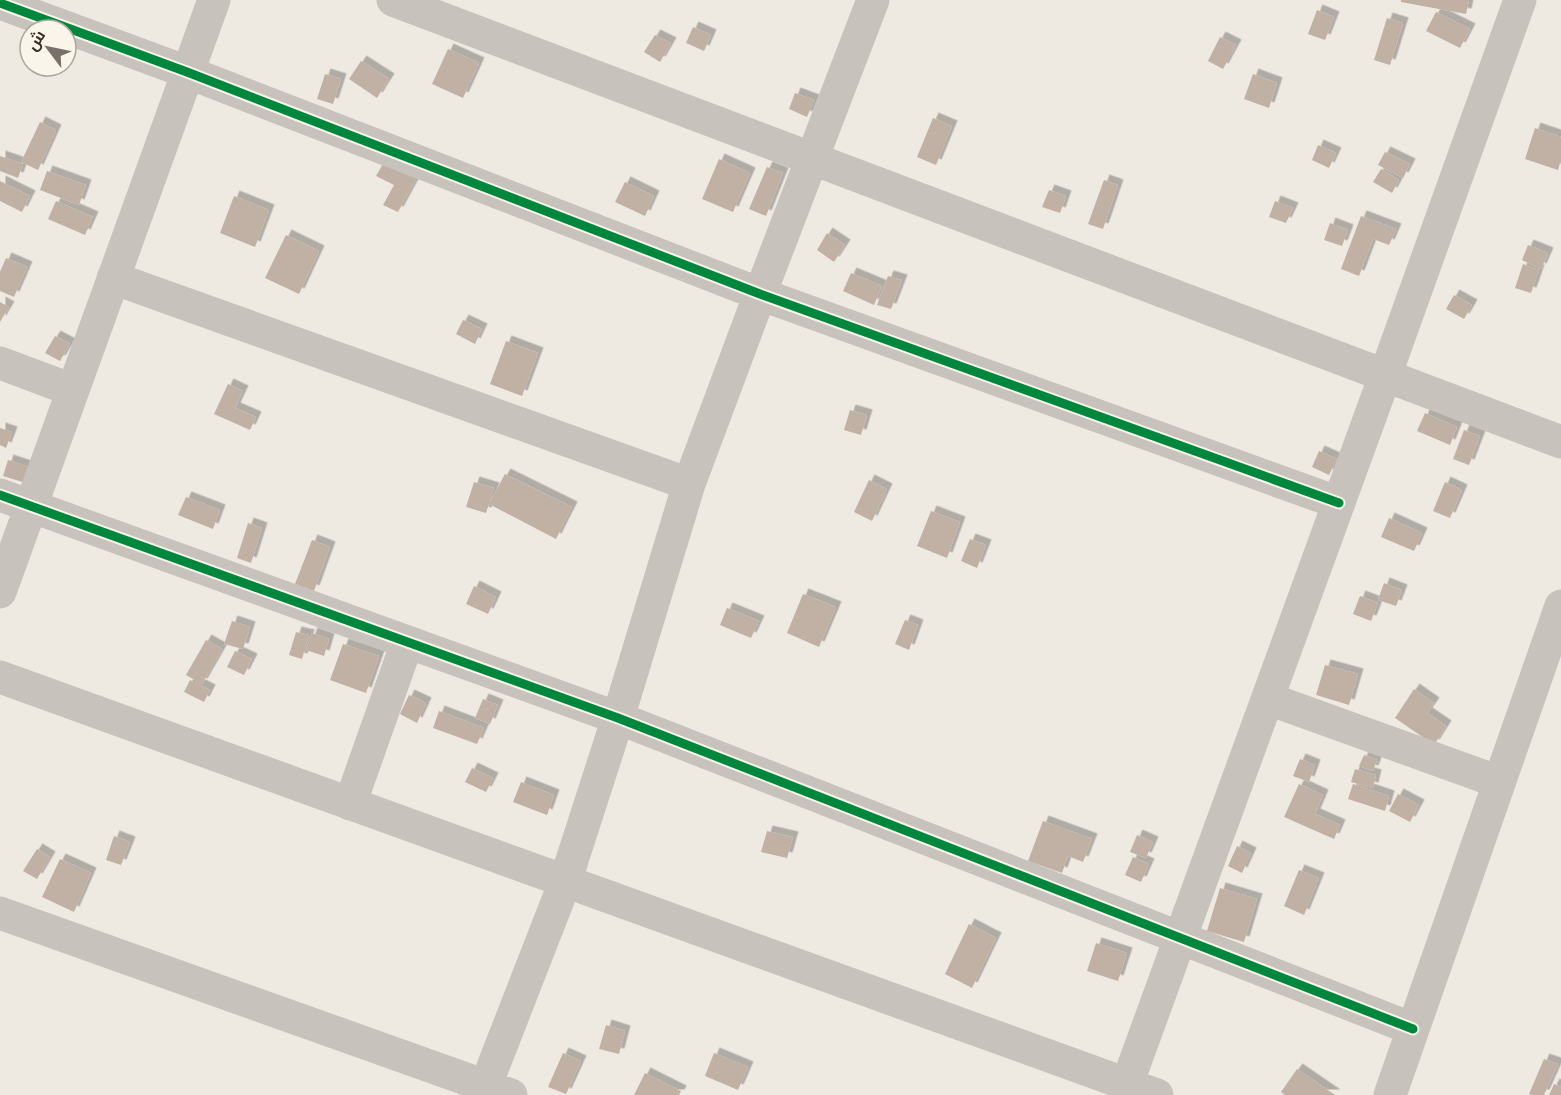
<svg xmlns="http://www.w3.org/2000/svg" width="1561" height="1095" viewBox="0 0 1561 1095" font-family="Inter,Cairo,sans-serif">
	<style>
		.building { fill: #c1b1a4; filter: url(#shadow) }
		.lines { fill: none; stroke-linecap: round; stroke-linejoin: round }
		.minor { stroke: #c7c2bb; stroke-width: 33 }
		.cycleway-casing { stroke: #faf5ea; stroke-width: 13 }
		.cycleway { stroke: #00873e; stroke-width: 9 }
	</style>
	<defs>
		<filter id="shadow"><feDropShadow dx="5.5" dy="-5.5" stdDeviation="0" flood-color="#0004"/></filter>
	</defs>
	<rect width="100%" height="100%" fill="#eeeae2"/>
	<path class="building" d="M1401,0H1469L1466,14L1401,2Z
		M1317,10L1334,17L1325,40L1308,34Z
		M1436,12L1470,29L1460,48L1426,31Z
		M1387,18L1403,23L1390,65L1374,60Z
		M693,27L711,35L704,51L686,43Z
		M655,35L671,43L660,62L644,52Z
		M1220,37L1236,45L1223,69L1208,61Z
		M448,49L479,63L463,98L432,84Z
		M361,61L389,79L377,98L349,79Z
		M325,74L341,79L333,104L317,99Z
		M1253,74L1277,83L1269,108L1244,99Z
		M795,93L814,100L807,117L789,109Z
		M933,118L952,126L936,165L917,157Z
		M40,122L56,130L38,170L21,162Z
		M1535,128L1561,137V160L1558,170L1525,159Z
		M1318,145L1336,153L1329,168L1312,160Z
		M1385,152L1410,164L1403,178L1378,165Z
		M0,156L23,164L18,178L0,171Z
		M719,159L750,173L733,212L702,199Z
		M385,160L417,177L398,212L383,205L394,185L376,176Z
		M767,167L783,173L766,216L749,209Z
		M1381,169L1399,180L1392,193L1373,182Z
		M47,171L86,185L79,205L40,190Z
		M1104,180L1118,185L1103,229L1088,224Z
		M0,181L30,196L22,212L0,201Z
		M625,182L654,196L645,216L615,202Z
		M1049,190L1066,196L1060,213L1042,207Z
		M234,196L269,210L255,247L220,233Z
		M56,201L93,217L85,235L48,219Z
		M1275,201L1293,208L1286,223L1269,217Z
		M1361,216L1396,229L1389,245L1373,239L1359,276L1341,269Z
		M1330,223L1348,230L1342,246L1324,240Z
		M827,233L845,245L834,262L817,250Z
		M286,235L319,251L299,294L265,278Z
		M1528,245L1548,253L1541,269L1522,260Z
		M6,258L27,267L14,297L0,291V272Z
		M1523,264L1539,270L1531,293L1515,288Z
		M851,273L882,286L874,305L843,291Z
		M888,276L902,280L891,309L877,305Z
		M1454,295L1472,305L1464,319L1446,309Z
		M0,302L9,307L0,322Z
		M463,320L482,329L475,344L456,334Z
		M55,336L70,344L60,361L45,353Z
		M506,341L538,353L522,396L490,384Z
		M228,384L243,391L235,408L256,417L250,430L214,414Z
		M850,410L867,415L861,435L844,430Z
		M1425,413L1457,427L1450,445L1417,431Z
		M0,428L12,432L6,448L0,445Z
		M1464,430L1480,436L1469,465L1453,459Z
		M1319,451L1337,459L1329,475L1312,467Z
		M8,460L35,469L29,484L3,476Z
		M505,474L572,507L556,539L489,504Z
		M869,480L887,489L872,521L854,512Z
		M474,482L494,488L486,513L466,507Z
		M1445,482L1462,490L1450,518L1433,511Z
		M186,497L220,510L213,529L178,515Z
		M931,511L960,522L947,558L917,546Z
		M1389,518L1422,533L1414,551L1381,537Z
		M248,523L262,528L251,563L237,558Z
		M970,539L986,545L977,568L961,561Z
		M312,540L330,547L314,591L295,584Z
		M1384,583L1402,590L1396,606L1378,600Z
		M474,586L496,597L488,614L466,604Z
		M803,594L836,607L819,647L787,633Z
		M1360,596L1378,603L1371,621L1353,614Z
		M727,608L759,621L751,638L720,625Z
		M905,620L918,625L909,650L895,644Z
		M232,621L250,627L243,649L224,644Z
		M296,632L309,635L302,659L289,655Z
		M312,633L329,639L324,656L306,650Z
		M206,640L222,649L202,684L186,675Z
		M343,644L379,656L366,693L330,680Z
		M235,651L252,659L244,675L227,667Z
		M1325,665L1358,674L1349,705L1316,695Z
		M190,680L210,690L204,702L184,692Z
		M1414,689L1434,703L1427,713L1446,726L1434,745L1395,718Z
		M409,695L426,703L417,723L400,714Z
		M483,699L498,705L490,724L475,718Z
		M439,711L484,728L477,744L433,728Z
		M1364,755L1377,760L1373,771L1359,766Z
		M1300,759L1315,765L1309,782L1293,776Z
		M472,768L493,778L486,792L465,782Z
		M1355,769L1376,775L1373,788L1351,782Z
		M521,782L554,795L547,815L513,802Z
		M1299,784L1323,795L1315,814L1340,825L1334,839L1284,817Z
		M1353,784L1389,796L1385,811L1348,799Z
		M1398,794L1419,805L1410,822L1389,811Z
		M1043,821L1092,839L1083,862L1068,856L1062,873L1028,861Z
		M767,831L793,837L787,858L761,852Z
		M1137,835L1153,842L1146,858L1130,852Z
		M114,836L130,842L121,865L106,860Z
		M1237,846L1251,853L1242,873L1228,866Z
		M37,849L50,857L37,879L23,871Z
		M1133,857L1149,864L1141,882L1125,875Z
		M60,859L91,873L74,912L42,897Z
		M1299,870L1319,878L1304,915L1284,906Z
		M1220,888L1257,899L1244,942L1207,931Z
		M969,924L996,938L972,988L945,974Z
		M1096,943L1127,953L1118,981L1087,971Z
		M606,1025L625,1031L619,1054L599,1049Z
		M563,1053L581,1061L566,1094L548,1087Z
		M714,1053L748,1067L738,1090L705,1076Z
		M1544,1059L1558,1064L1544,1095H1532L1529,1094Z
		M1297,1069L1335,1095H1285L1281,1092Z
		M645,1073L681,1091L679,1095H634Z
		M1554,1084L1561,1087V1095H1549Z"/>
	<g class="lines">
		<path class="minor" d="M393,0L1561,442
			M0,3L187,72L760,294L1339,503
			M113,278L689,484
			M0,363L72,390
			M0,495L618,718L1413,1029
			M0,592L214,0
			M0,677L1157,1095
			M1269,699L1499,782
			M350,804L407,643
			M0,913L511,1095
			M482,1095L565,882L618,718L689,484L760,294L873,0
			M1123,1095L1385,376L1520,0
			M1390,1095L1561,606"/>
		<g class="cycleway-casing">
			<path id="cycleway" d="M0,3L187,72L760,294L1339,503
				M0,495L618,718L1413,1029"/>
		</g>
		<use href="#cycleway" class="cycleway"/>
	</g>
	<g transform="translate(48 48) rotate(302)"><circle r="28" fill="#faf5ea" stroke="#aca69d" stroke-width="1.5"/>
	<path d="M0-4.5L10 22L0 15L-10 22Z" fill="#78716a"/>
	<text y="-9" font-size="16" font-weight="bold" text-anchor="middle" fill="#383029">ش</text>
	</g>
</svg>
